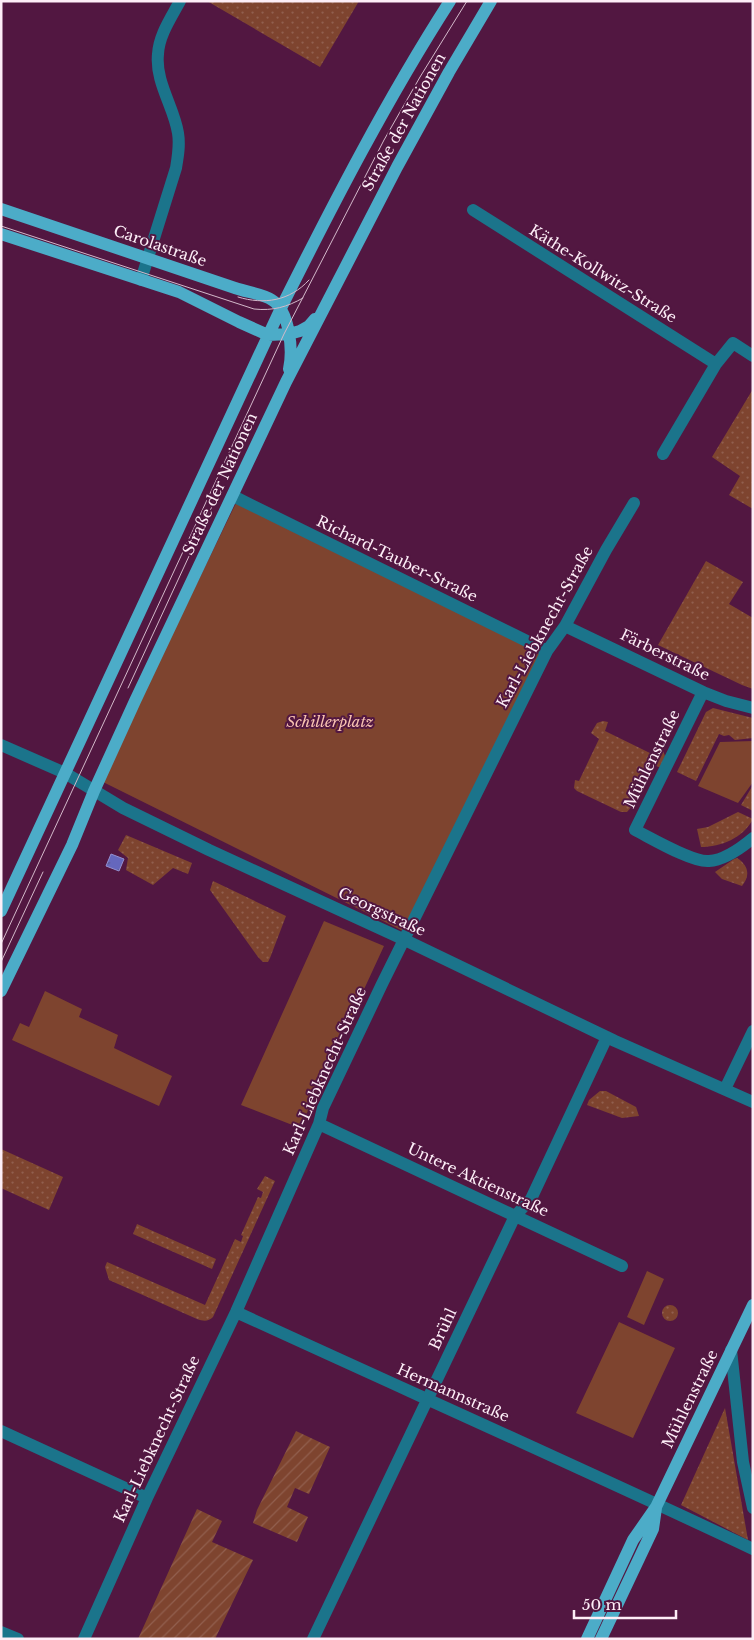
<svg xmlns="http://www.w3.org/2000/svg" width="754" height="1640" viewBox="0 0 754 1640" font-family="'Libre Baskerville',serif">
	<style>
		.grass { fill: url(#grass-dots) }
		.park { fill: #7e442f }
		.garden { fill: url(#garden-furrows) }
		.water { fill: url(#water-ripples); stroke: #9390ce }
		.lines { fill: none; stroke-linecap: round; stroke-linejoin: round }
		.minor { stroke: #1b748b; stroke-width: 12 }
		.major { stroke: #4cacc8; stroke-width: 12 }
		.tram { stroke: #d3b9ca; stroke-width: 1 }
		.labels { text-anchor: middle; stroke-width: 4; stroke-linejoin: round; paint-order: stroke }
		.street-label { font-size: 15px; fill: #fdeef7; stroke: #521741 }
		.park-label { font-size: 15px; font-style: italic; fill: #f9c5b2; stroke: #521741 }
	</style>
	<defs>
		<pattern id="grass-dots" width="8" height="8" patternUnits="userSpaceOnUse" patternTransform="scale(1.25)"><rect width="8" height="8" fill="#7e442f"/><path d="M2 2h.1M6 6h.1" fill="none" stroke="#915f4e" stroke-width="1.8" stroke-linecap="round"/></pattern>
		<pattern id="garden-furrows" width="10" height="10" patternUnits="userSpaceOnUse" patternTransform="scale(1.25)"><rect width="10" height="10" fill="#7e442f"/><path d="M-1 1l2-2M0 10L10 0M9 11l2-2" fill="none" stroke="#915f4e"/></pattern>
		<pattern id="water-ripples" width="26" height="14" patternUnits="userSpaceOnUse" patternTransform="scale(1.25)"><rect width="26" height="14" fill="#6567bd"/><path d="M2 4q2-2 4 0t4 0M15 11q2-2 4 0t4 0" fill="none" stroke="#585784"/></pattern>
	</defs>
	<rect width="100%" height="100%" fill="#521741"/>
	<path class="grass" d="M207,1H359L320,67Z
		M753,389V509L729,495L740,476L712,457Z
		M706,561L743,582L729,604L753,618V689L742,685L658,645Z
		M713,708L753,718V738L735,740L729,735L724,736L719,734L696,781L677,772L706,712Z
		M603,721L608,722L605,731L654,755L658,746L663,751L665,756L661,768L652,764L633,805L627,812H621L577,791L574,788L575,780L579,781L599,739L591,733L597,723Z
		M753,785V811L741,805Z
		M738,812L753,819C743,838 721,847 701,847L697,829L708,827Z
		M126,835L192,863L188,874L173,868L153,885L126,870L128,858L118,850Z
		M737,858C748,865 751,875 742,886L722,879L715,872L734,859Z
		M213,881L286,916L270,958L268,962H263L258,957L210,890Z
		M600,1091H606L636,1107L639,1116L622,1118L587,1105L589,1100Z
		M1,1149L63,1177L49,1210L1,1188Z
		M265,1176L275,1181L213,1317C208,1322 203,1321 197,1319L109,1280L105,1267L107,1262L205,1305L235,1239L241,1242L243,1236L241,1235L258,1197L261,1198L263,1192L257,1189Z
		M137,1224L216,1259L212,1269L133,1234Z
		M662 1313a8 8 0 1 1 16 0a8 8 0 1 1-16 0Z
		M725,1408L748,1540L681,1505Z"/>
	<path class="park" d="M237,501L542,652L405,932L101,781Z
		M753,741V782L738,803L698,786L720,742Z
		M324,921L384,946L300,1128L241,1105Z
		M45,991L82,1009L79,1017L118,1035L114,1048L172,1076L159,1106L12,1040L20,1023L29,1027Z
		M647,1271L664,1279L644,1325L627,1317Z
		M619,1322L675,1348L633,1438L576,1413Z"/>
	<path class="garden" d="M296,1431L330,1447L309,1494L295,1488L287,1507L308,1517L297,1542L253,1523L257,1510Z
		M197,1509L222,1521L212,1542L253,1560L215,1639H138Z"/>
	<path class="water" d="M111,854L124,859L119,871L106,866Z"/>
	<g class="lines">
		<path class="minor" d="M473,210L716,364
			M141,280L176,168C178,156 180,145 178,133C174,107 155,82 158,54C159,35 171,18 180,1
			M663,454L716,364L733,343L753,356
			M233,496L547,651
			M565,626L703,692L726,701L753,708
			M703,692L635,830C651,838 693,863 709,861C725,860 741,848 753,838
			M1,745L65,773L123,808L209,850L405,940L615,1041L753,1102
			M725,1089L753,1031
			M319,1124L622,1266
			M236,1312C408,1391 581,1468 753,1549
			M731,1350L743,1462L753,1508
			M1,1431L147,1498
			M1,1632L18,1639
			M84,1639L147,1498L236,1312L319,1124L323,1108L382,984L547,651L565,626L606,550L634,503
			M313,1639L515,1216L531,1199L607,1037"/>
		<path class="major" d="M1,209L235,288C246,292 264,294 272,300C290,311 293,351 289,369
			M1,234L179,292L239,322L268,335L289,334L300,331L309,326L315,319
			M1,911L281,308C333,204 387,99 450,1
			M1,991L72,845L94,791L135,701L286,382L397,167L449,72L491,1
			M587,1639L633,1540L656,1507L753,1305
			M601,1639L653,1529L656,1508"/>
		<path class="tram" d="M1,226L254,309C273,311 287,307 303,298
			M238,297C264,305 290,301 309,280
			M128,688L215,500
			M1,944L284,334L384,140L420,77L467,1
			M1,962L43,872"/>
	</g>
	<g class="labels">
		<g class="street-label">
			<text transform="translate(404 122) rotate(-61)" y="5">Straße der Nationen</text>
			<text transform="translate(160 246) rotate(19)" y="5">Carolastraße</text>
			<text transform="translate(603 274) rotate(32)" y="5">Käthe-Kollwitz-Straße</text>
			<text transform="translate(220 484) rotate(-65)" y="5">Straße der Nationen</text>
			<text transform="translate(397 559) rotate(26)" y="5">Richard-Tauber-Straße</text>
			<text transform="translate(545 627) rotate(-61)" y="5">Karl-Liebknecht-Straße</text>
			<text transform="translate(665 655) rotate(26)" y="5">Färberstraße</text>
			<text transform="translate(652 759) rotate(-64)" y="5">Mühlenstraße</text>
			<text transform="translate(382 912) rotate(25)" y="5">Georgstraße</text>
			<text transform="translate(325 1071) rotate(-66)" y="5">Karl-Liebknecht-Straße</text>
			<text transform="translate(478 1180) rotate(25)" y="5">Untere Aktienstraße</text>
			<text transform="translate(443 1329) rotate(-65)" y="5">Brühl</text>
			<text transform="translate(453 1393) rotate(24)" y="5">Hermannstraße</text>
			<text transform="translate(690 1399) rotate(-64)" y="5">Mühlenstraße</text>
			<text transform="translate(157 1439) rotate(-65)" y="5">Karl-Liebknecht-Straße</text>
		</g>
		<g class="park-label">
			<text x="330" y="727">Schillerplatz</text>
		</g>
	</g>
	<rect width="754" height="1640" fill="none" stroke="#fdeef7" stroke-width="5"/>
	<path d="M574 1610v8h102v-8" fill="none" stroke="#fdeef7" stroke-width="2.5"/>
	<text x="582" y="1610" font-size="15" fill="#fdeef7" stroke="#521741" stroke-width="4" paint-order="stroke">50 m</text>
</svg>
